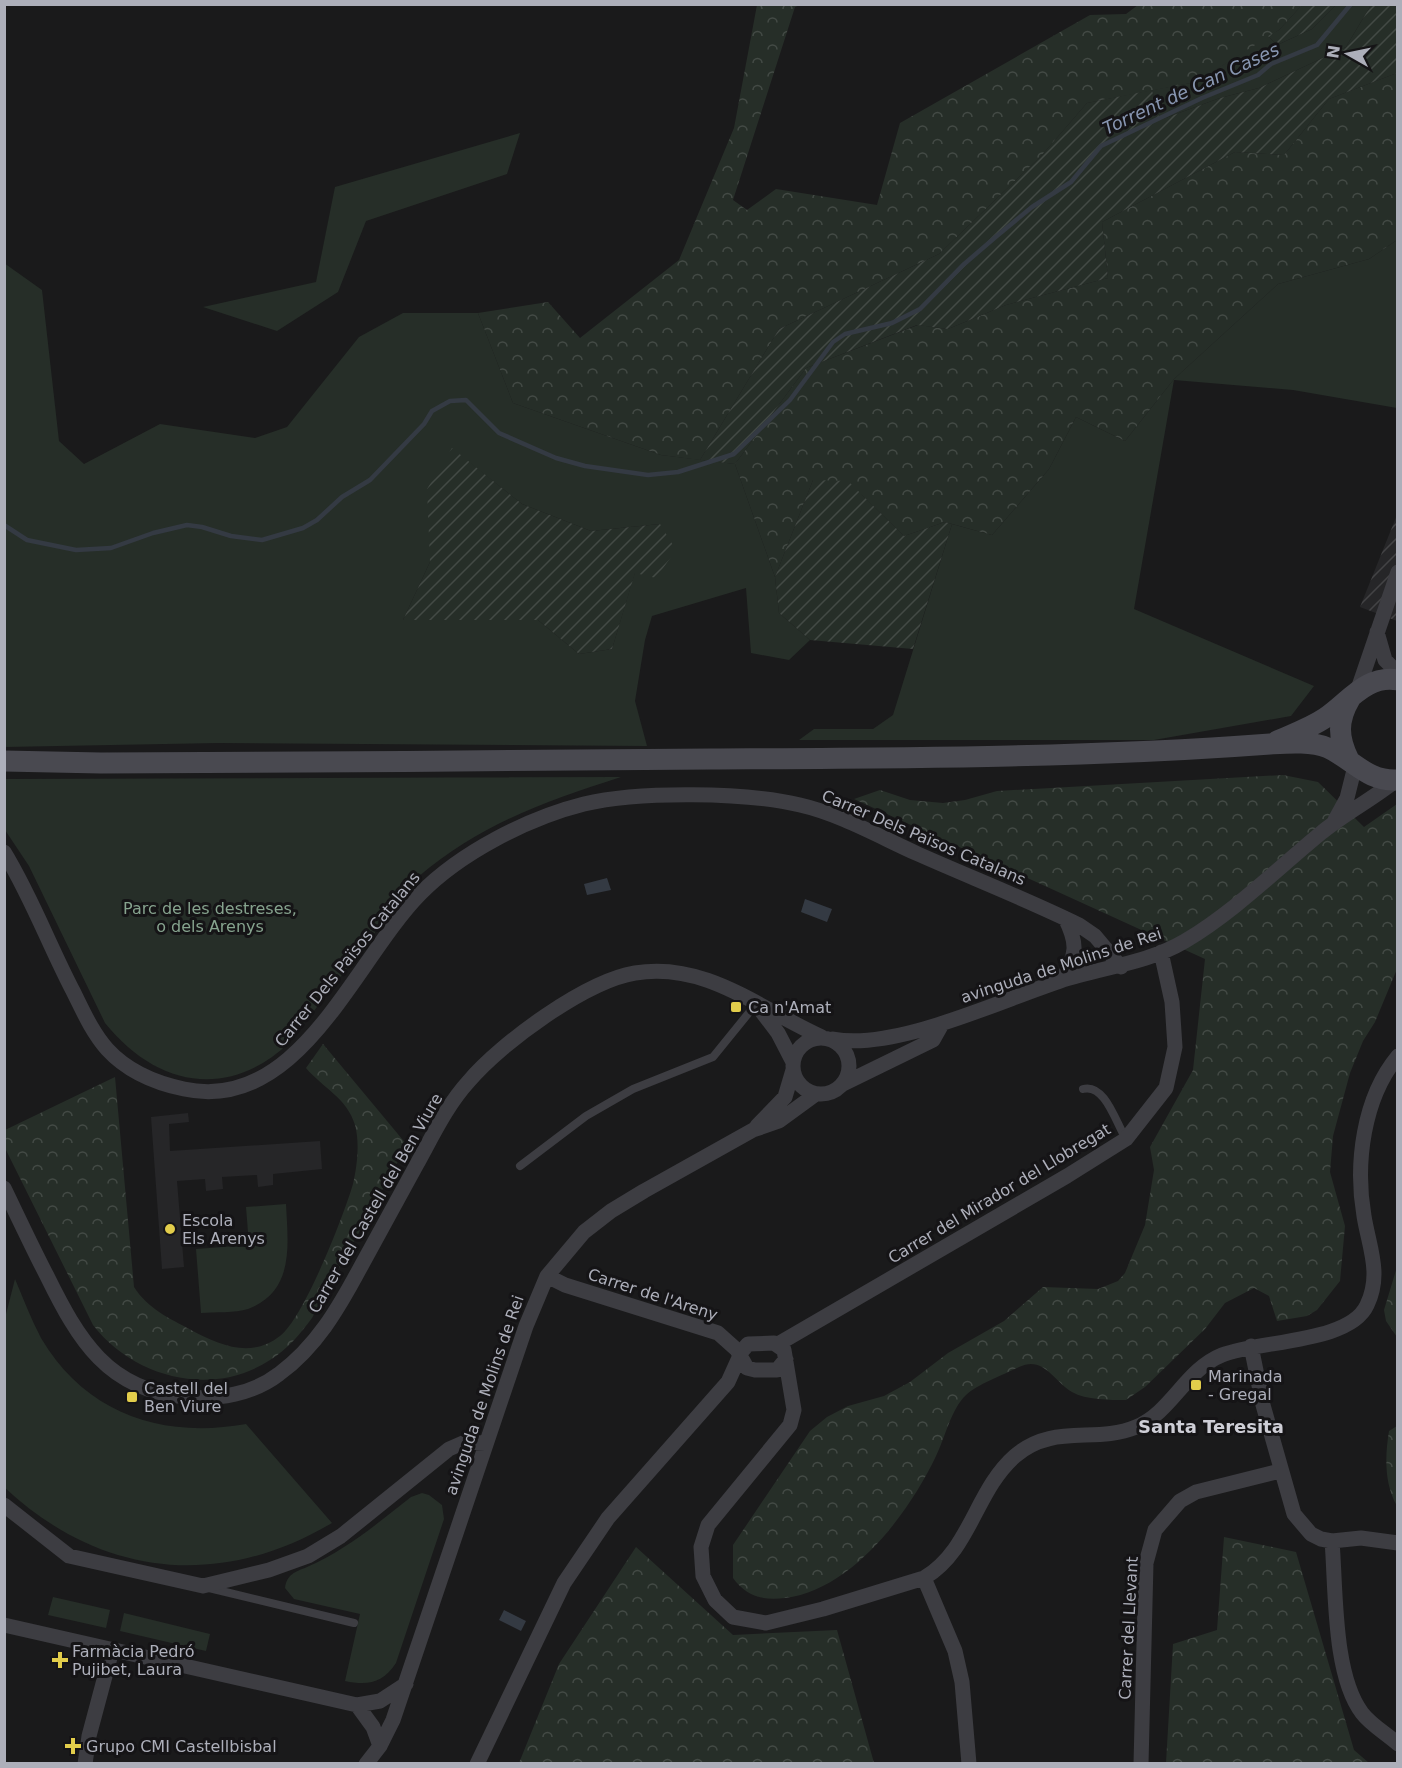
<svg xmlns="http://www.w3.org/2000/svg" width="1402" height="1768" viewBox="0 0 1402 1768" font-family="'DejaVu Sans',sans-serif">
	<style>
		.built { fill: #262628 }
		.industrial { fill: url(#industrial-furrows) }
		.green { fill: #262e28; fill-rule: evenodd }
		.forest { fill: url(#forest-crowns) }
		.garden { fill: url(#garden-furrows) }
		.water { fill: #343a43 }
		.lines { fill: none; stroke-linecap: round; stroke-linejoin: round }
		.stream { stroke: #343a43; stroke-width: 4.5 }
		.lane { stroke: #3d3d42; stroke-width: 8 }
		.street { stroke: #3d3d42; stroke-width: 15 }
		.secondary { stroke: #494950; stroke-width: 21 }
		.poi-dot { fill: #e2cd4b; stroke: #151416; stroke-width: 2 }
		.labels { text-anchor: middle; stroke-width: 6; stroke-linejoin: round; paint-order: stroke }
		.street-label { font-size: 16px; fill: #adafba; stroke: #151416 }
		.park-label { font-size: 16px; fill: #86a38e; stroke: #151416 }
		.poi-label { font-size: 16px; fill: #adafba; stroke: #151416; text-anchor: start }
		.water-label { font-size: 18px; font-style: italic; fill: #8896b1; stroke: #151416 }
		.neighbourhood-label { font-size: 18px; font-weight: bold; fill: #ceced6; stroke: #151416 }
	</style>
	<defs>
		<pattern id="industrial-furrows" width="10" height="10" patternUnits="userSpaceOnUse" patternTransform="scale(1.5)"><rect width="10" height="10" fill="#262628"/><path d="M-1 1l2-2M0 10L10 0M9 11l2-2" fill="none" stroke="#434345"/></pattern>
		<pattern id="forest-crowns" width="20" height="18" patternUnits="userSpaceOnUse" patternTransform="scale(1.5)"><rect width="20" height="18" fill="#262e28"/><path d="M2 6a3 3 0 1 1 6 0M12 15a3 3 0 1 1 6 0" fill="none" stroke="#434a45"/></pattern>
		<pattern id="garden-furrows" width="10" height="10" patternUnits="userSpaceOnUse" patternTransform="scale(1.5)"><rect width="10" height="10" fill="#262e28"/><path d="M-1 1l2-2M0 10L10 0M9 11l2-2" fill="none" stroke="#434a45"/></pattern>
	</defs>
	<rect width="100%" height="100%" fill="#1a1a1b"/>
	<path class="built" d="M188,1113L189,1122L169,1124L170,1151L320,1141L322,1169L273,1174V1185L258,1187L257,1175L222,1177L223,1189L206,1191L205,1179L177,1181L184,1267L162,1269L151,1117Z"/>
	<path class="industrial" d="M1397,515V621L1360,607Z"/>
	<path class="green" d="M1336,5H1371L1346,47L1259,88L1220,98L1160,120L1152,90L1196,82L1268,36L1277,45L1312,29Z
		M520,133L507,174L366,221L338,292L277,331L203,307L316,282L335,187Z
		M1397,240V408L1293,390L1174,380L1134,609L1314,686L1291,716L1154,740H799L814,729H873L893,715L952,524L992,535L1049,469L1076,417L1125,441L1174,379L1278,284L1369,259Z
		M4,263L42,290L59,441L84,464L160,424L255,438L287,427L359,337L403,313H478L513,403L661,455L735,464L775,577L779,613L810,640L789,660L751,653L746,588L652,616L645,640L635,701L647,746L218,743L5,747ZM452,449L522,504L591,531L660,524L635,572L612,649L579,654L538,620H403L430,562Z
		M621,777C544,802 480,824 418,877L289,1043C227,1101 156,1086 105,1023L29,866L5,830V779Z
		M286,1204C288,1245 295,1291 248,1309C235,1313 215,1312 201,1313L196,1249L249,1245L246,1207Z
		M15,1279C23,1298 31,1319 41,1338C86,1414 162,1439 246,1424L332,1523C219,1590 100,1577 4,1487V1322Z
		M422,1493L429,1495L442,1505L444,1519L396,1663C383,1683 368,1686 345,1681L360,1614L294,1599L285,1588C287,1574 295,1572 307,1567C346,1550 378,1523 411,1497Z
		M53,1597L110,1610L106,1628L48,1615Z
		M124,1613L210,1634L206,1651L120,1631Z"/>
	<path class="forest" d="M757,5H800L795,7L733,200L747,210L776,189L877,205L900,123L1090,15L1126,14L1138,5H1302L1279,30L1196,82L1087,103L1042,155L939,254L779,329L700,460L661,455L513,403L478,313L548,302L580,338L679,260L734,128Z
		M1397,73V240L1369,259L1278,284L1174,379L1125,441L1076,417L1049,469L992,535L945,522L904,536L862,495L813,480L775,577L735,464L806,368L918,325L948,329L1006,305L1108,278L1102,222L1235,152L1284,155L1329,99Z
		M1283,775L1318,782L1364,827L1397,804V969L1375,1022L1363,1041L1350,1073L1333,1136L1330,1172L1345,1226L1340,1281L1317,1310L1307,1316L1277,1321L1269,1296L1254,1288L1225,1303L1205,1329L1145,1387L1126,1400C1110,1400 1086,1400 1072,1392C1054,1381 1043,1355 1019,1367C1005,1374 976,1385 966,1395C951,1409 945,1438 936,1456C909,1513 852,1590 785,1598C763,1601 746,1596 733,1578V1545L810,1431L827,1417L848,1406L884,1396L910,1382L948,1353L1004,1321L1043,1287L1098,1289L1118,1281L1125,1273L1145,1225L1154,1170L1150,1147L1193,1070L1205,959L854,799L880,790L910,800L943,803L965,800L997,791Z
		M323,1044L407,1145L312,1318C300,1334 288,1349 270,1360C212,1398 134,1378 93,1325L5,1148V1130L115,1077L134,1287C148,1309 169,1318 191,1330C219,1345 251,1359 280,1336C304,1318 344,1215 353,1184C357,1167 360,1143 355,1125C347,1098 323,1088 306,1068Z
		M1397,1267V1337L1386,1321L1384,1310Z
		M1397,1426V1506C1384,1483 1385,1456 1389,1431Z
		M1224,1537L1296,1552L1354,1750L1369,1763H1166L1173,1644L1217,1630Z
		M636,1547L733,1635L837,1630L874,1763H519L559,1664Z"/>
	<path class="garden" d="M1302,5H1336L1312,29L1277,45L1268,36L1279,30Z
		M1371,5H1397V73L1329,99L1284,155L1235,152L1102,222L1108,278L1006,305L948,329L917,325L806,368L735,464L700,460L779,329L939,254L1042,155L1087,103L1152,90L1160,120L1220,98L1259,88L1346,47Z
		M452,448L522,504L591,531L660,524L676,550L656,578L635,573L612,649L579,654L538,620H403L430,562L427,489Z
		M813,480L848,481L904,536L945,522L952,524L913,649L810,640L779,613L775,577Z"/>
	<path class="water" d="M607,878L611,890L587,895L584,884Z
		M805,899L832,909L827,922L801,912Z
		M504,1610L526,1621L521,1631L499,1620Z"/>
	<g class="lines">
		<path class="stream" d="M4,525L27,540L76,550L111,548L153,533L187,525L202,527L231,536L262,540L303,528L317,520L342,497L370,480L424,424L432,411L450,401L466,400L499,433L556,458L585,466L648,475L678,472L734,454L790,400L833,342L845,334L892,323L920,309L963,265L998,235L1032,207L1071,182L1101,146L1202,98L1258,75L1271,64L1317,45L1351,4"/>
		<path class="lane" d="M1083,1089C1105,1083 1116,1123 1126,1139
			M520,1166L586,1116L633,1089L713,1057L756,1004
			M209,1588L354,1623"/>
		<path class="street" d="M1377,632L1385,660L1398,673
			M1357,692L1398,572
			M1335,820L1347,798L1355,766
			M4,852C31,896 49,945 73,991C83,1011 92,1032 107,1049C127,1071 155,1083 184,1089C299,1114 354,961 420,894C460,853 528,818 584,804C639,791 745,792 800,805C840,814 880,837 918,854C972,878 1026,899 1079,925L1095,936L1121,967
			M1062,980C1077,954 1078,944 1065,918
			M756,1004L778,1033L793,1062
			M793 1066a28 28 0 1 1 56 0a28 28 0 1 1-56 0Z
			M833,1039C895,1051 999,1001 1060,981C1102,967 1146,964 1185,941C1234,912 1277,869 1321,833C1344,814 1371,800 1395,781
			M843,1084L933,1040L942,1024
			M757,1126L785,1097L793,1070
			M4,1188C18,1217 32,1247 47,1276C78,1339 108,1391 186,1397C218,1400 253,1394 279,1374C316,1347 338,1309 359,1270C378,1235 398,1199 417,1164C433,1135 447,1105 469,1081C501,1043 586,981 635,973C706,961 761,1010 822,1037
			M547,1276L565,1285L718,1333L737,1350L747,1368L755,1370H777L786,1359
			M778,1344L1067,1176L1126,1139L1166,1088L1175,1047L1172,1002L1161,952
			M1251,1346L1263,1405L1294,1514L1311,1534L1321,1539L1332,1541L1361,1538L1398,1543
			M4,1505L69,1556L203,1586L269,1570L308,1556L341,1536L449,1449L465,1442L485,1443
			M1332,1541C1336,1589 1333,1675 1362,1713C1371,1725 1387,1734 1398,1744
			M924,1578L955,1651L962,1682L969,1764
			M4,1625L357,1705L380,1701L406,1684
			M357,1705L373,1727L380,1746
			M85,1764L89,1736L112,1650
			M366,1764L380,1746L393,1720L526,1326L547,1276L584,1232L611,1211L644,1191L753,1130L779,1121L816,1094
			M477,1764L564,1583L608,1518L728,1382L742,1351L748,1344L774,1343L784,1350L794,1410L790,1425L708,1525L701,1547L703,1576L715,1600L733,1617L766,1623L823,1609L924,1578C971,1550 975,1491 1015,1456C1053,1423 1095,1444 1136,1427C1172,1412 1185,1370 1222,1355C1260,1340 1350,1343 1367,1305C1382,1274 1369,1247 1364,1216C1355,1164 1363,1098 1398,1056
			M1141,1764L1146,1563L1155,1530L1180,1501L1196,1492L1280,1471"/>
		<path class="secondary" d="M1277,741C1293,734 1310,728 1325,718C1348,703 1366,674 1398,680
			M1349,760C1338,738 1337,721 1350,699
			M4,761L101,763C305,762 508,761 712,759C898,758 1084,758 1270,744C1287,743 1312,741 1328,748C1354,760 1367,782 1398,780"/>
	</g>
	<g class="poi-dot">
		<rect x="730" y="1001" width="12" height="12" rx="3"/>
		<circle cx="170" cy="1229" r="6"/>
		<rect x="1190" y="1379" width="12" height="12" rx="3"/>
		<rect x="126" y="1391" width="12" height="12" rx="3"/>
		<path d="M57 1651h6v6h6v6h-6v6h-6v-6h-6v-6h6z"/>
		<path d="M70 1737h6v6h6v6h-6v6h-6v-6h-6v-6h6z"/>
	</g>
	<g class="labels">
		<g class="street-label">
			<text transform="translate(924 837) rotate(23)" y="6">Carrer Dels Països Catalans</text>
			<text transform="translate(347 959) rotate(-51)" y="6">Carrer Dels Països Catalans</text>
			<text transform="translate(1061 965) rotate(-18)" y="6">avinguda de Molins de Rei</text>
			<text transform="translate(999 1193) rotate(-31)" y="6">Carrer del Mirador del Llobregat</text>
			<text transform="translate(375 1203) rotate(-60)" y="6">Carrer del Castell del Ben Viure</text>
			<text transform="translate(653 1294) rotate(18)" y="6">Carrer de l'Areny</text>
			<text transform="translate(484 1395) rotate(-71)" y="6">avinguda de Molins de Rei</text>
			<text transform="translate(1128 1628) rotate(-87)" y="6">Carrer del Llevant</text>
		</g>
		<g class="park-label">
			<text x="210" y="914">Parc de les destreses,<tspan x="210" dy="18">o dels Arenys</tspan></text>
		</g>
		<g class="poi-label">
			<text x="748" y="1013">Ca n'Amat</text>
			<text x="182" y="1226">Escola<tspan x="182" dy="18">Els Arenys</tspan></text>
			<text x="1208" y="1382">Marinada<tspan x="1208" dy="18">- Gregal</tspan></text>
			<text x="144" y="1394">Castell del<tspan x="144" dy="18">Ben Viure</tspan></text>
			<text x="72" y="1657">Farmàcia Pedró<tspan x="72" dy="18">Pujibet, Laura</tspan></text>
			<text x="86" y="1752">Grupo CMI Castellbisbal</text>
		</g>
		<g class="water-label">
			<text transform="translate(1191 89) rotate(-25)" y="6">Torrent de Can Cases</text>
		</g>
		<g class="neighbourhood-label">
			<text x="1211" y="1433">Santa Teresita</text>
		</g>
	</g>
	<rect width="1402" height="1768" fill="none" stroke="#adafba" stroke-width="12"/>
	<g transform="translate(1348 54) rotate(279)" stroke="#151416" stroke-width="4.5" paint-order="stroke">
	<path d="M0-4.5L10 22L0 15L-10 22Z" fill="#adafba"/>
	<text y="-9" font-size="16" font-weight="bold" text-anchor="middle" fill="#adafba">N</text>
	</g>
</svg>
